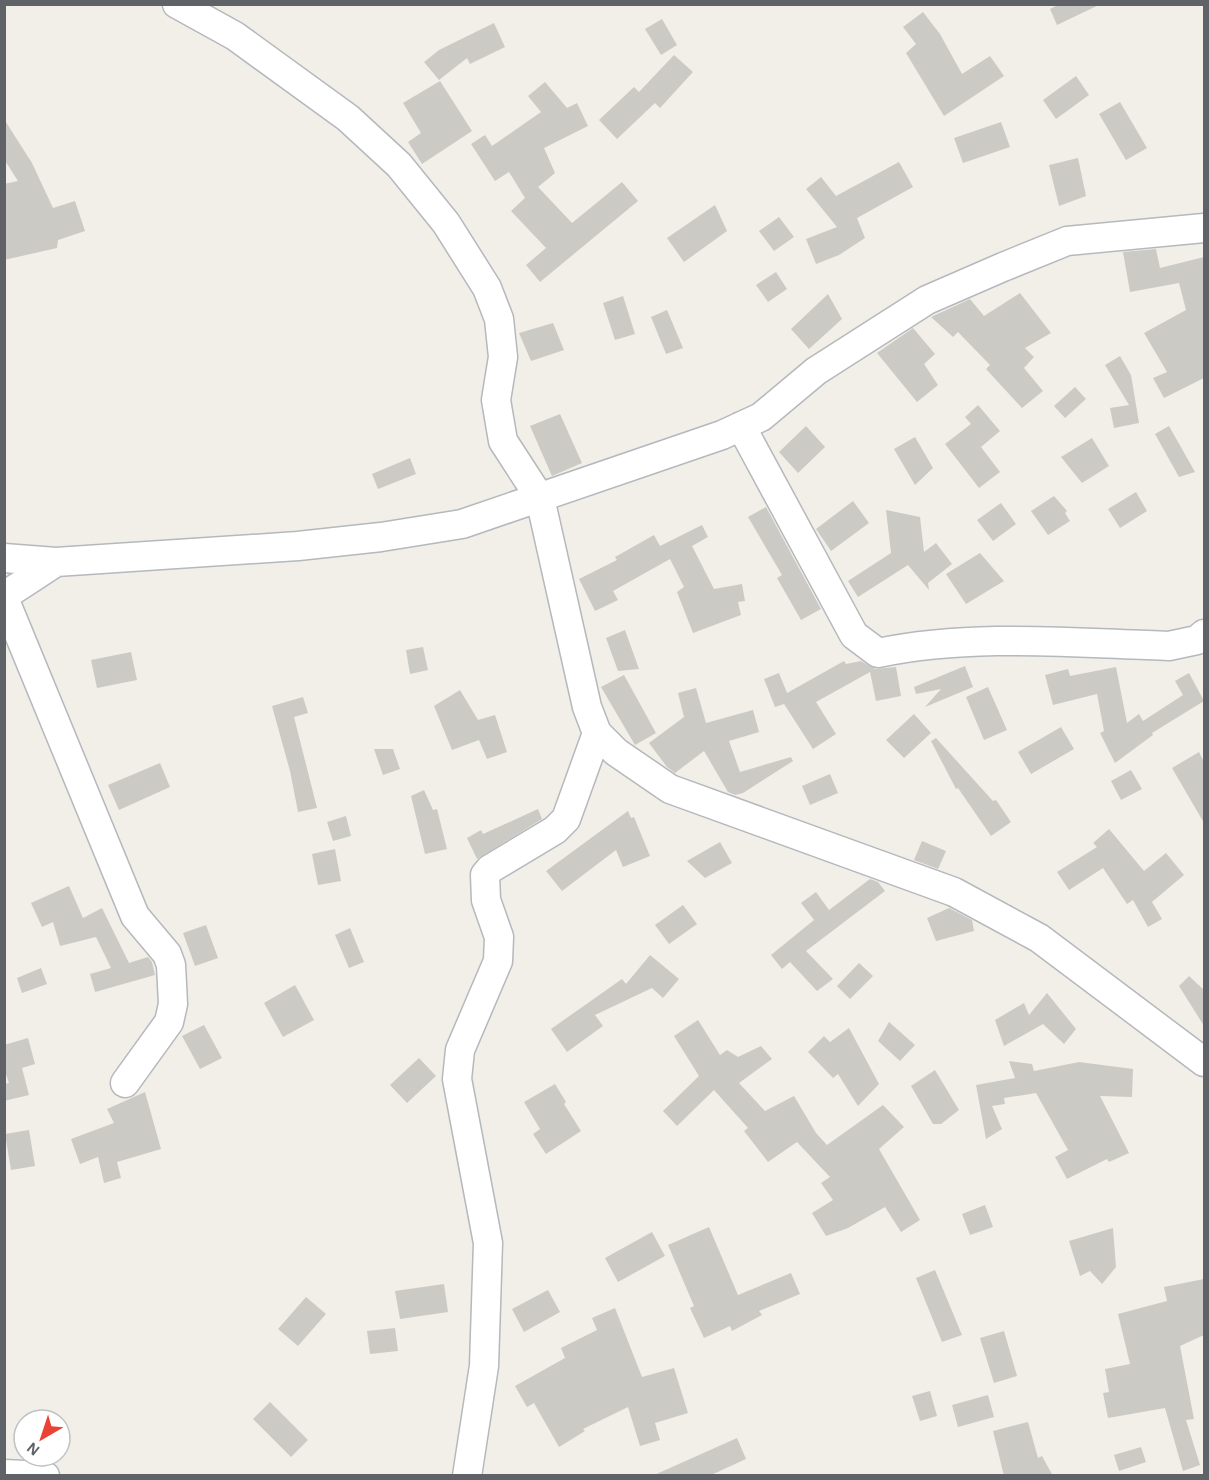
<svg xmlns="http://www.w3.org/2000/svg" width="1209" height="1480" viewBox="0 0 1209 1480" font-family="'Alegreya Sans',sans-serif">
	<style>
		.building { fill: #cccac5 }
		.lines { fill: none; stroke-linecap: round; stroke-linejoin: round }
		.minor-casing { stroke: #b5b8bc; stroke-width: 31 }
		.minor { stroke: #fff; stroke-width: 28 }
	</style>
	<rect width="100%" height="100%" fill="#f1efe8"/>
	<path class="building" d="M1060,4H1101L1057,25L1050,9Z
		M923,12L940,34L962,74L990,56L1004,76L944,116L906,53L916,44L903,27Z
		M662,19L677,45L661,55L645,29Z
		M494,23L505,47L470,64L467,58L439,80L424,62L439,50Z
		M674,55L693,72L660,108L655,103L617,139L599,120L634,87L639,92Z
		M1076,76L1089,95L1056,119L1043,100Z
		M440,81L472,131L422,164L408,142L421,133L403,103Z
		M545,82L567,108L577,103L588,126L544,148L555,173L538,187L572,223L622,182L638,201L540,282L526,265L546,248L511,211L525,198L509,172L495,181L471,144L485,135L492,146L541,112L528,96Z
		M1120,102L1147,148L1126,160L1099,114Z
		M4,119L32,163L53,208L75,201L85,231L58,240L57,248L4,260V184L18,181L4,159Z
		M1001,122L1010,147L963,163L954,138Z
		M1078,158L1086,196L1059,206L1049,165Z
		M899,162L913,187L857,218L865,238L839,255L816,264L806,239L837,227L806,189L821,177L836,196Z
		M715,205L727,231L684,262L667,238Z
		M779,217L794,237L774,251L759,231Z
		M1156,249L1160,268L1204,257V378L1164,398L1153,378L1167,372L1144,333L1186,310L1179,283L1130,292L1123,252Z
		M776,272L787,289L768,302L756,285Z
		M1020,293L1051,333L1025,348L1034,357L1024,368L1043,391L1022,408L986,369L990,365L958,332L953,337L931,317L970,299L984,316Z
		M828,294L842,319L809,349L791,329Z
		M623,296L635,334L615,340L603,303Z
		M667,310L683,348L666,354L651,317Z
		M553,323L564,350L531,361L519,333Z
		M913,328L935,354L924,364L938,385L917,402L877,353Z
		M1120,356L1131,375L1139,423L1114,428L1110,408L1129,405L1105,365Z
		M1075,387L1086,399L1065,418L1054,406Z
		M978,405L1000,431L981,447L1000,472L979,488L945,444L971,424L965,417Z
		M560,414L582,463L552,476L530,426Z
		M806,426L825,447L798,473L779,452Z
		M1169,426L1195,472L1179,477L1155,434Z
		M915,437L933,468L915,485L894,449Z
		M1092,438L1109,466L1082,483L1061,457Z
		M410,458L416,474L378,489L372,474Z
		M1136,492L1147,511L1120,528L1108,509Z
		M1054,496L1067,511L1065,513L1070,521L1048,535L1031,511Z
		M853,501L869,523L831,551L816,529Z
		M1001,503L1016,524L993,541L977,520Z
		M766,507L821,609L801,620L777,578L782,575L748,517Z
		M886,510L920,517L924,552L936,543L952,564L928,583L929,590L908,565L858,597L848,581L891,553Z
		M702,525L708,537L692,546L714,589L742,584L745,601L738,602L741,615L693,633L677,592L684,587L670,559L613,591L618,600L595,611L579,579L617,560L615,557L654,535L660,546Z
		M980,553L1004,581L966,604L946,574Z
		M625,630L639,669L618,671L606,638Z
		M423,647L428,670L410,674L406,650Z
		M131,652L137,680L97,688L91,660Z
		M844,661L846,664L861,661L875,669L896,667L901,696L876,701L870,672L816,702L836,734L813,749L784,704L775,707L764,679L779,673L787,693Z
		M965,666L973,687L925,707L941,689L916,694L914,687Z
		M1116,667L1127,723L1139,714L1143,721L1183,695L1175,681L1189,673L1204,701L1152,733L1153,735L1115,763L1100,733L1104,731L1097,694L1053,705L1045,675L1068,669L1070,676Z
		M624,675L656,733L635,745L601,687Z
		M988,687L1007,730L984,740L966,697Z
		M696,688L706,723L753,710L759,732L729,741L740,772L791,757L793,761L743,793L735,795L728,792L704,751L675,773L667,767L649,743L684,717L678,693Z
		M460,690L478,720L495,715L507,752L487,759L479,740L452,750L434,706Z
		M303,697L308,713L294,717L317,808L298,812L290,771L272,706Z
		M914,714L931,733L904,758L886,740Z
		M1061,727L1074,749L1031,774L1018,752Z
		M936,738L993,801L996,800L1011,822L991,836L958,788L956,789L931,741Z
		M374,749H393L400,769L383,775Z
		M1199,752L1204,762V823L1172,768Z
		M160,763L170,787L119,810L108,785Z
		M1131,770L1142,789L1121,800L1111,781Z
		M830,774L838,793L810,805L802,786Z
		M424,790L433,810L437,809L447,849L425,854L411,796Z
		M538,809L542,819L477,859L467,838L481,830L483,834Z
		M628,811L631,818L634,817L650,856L623,867L616,850L562,891L546,871Z
		M346,816L351,836L333,841L327,822Z
		M1109,829L1144,871L1166,853L1184,875L1152,902L1162,919L1148,927L1133,900L1127,904L1103,868L1069,890L1057,872L1097,847L1093,843Z
		M922,841L946,851L938,869L914,860Z
		M720,842L732,863L705,878L687,861Z
		M335,849L341,881L318,885L312,854Z
		M870,879L878,882L885,891L806,951L833,979L817,991L790,962L782,969L771,955L814,920L801,903L816,892L829,910Z
		M69,886L83,918L102,908L129,963L148,957L152,962L155,975L95,992L90,974L111,968L96,937L60,946L53,922L42,927L31,903Z
		M683,905L697,924L669,944L655,925Z
		M949,908L972,920L974,931L936,941L927,918Z
		M206,925L218,958L195,966L183,933Z
		M350,928L364,962L349,968L335,935Z
		M650,955L679,979L663,998L652,988L595,1015L603,1026L567,1052L551,1029L622,979L626,984Z
		M859,963L873,976L850,999L837,986Z
		M41,968L47,984L22,993L17,978Z
		M1189,976L1204,990V1026L1179,986Z
		M295,985L314,1020L283,1037L264,1003Z
		M1047,993L1076,1029L1064,1044L1043,1024L1004,1046L995,1020L1024,1003L1029,1015Z
		M698,1020L720,1055L727,1050L738,1057L761,1046L772,1059L739,1083L765,1111L794,1096L816,1133L827,1145L883,1105L904,1127L879,1149L920,1220L901,1232L885,1207L848,1228L826,1236L812,1213L833,1200L821,1183L830,1177L797,1142L768,1162L744,1131L748,1128L714,1090L677,1126L663,1111L699,1076L674,1036Z
		M889,1022L915,1045L900,1061L878,1041Z
		M204,1025L222,1058L200,1069L182,1036Z
		M849,1028L879,1084L858,1106L838,1074L833,1078L808,1052L824,1036L830,1042Z
		M28,1038L35,1064L22,1068L29,1095L4,1101V1084L9,1083L4,1068V1045Z
		M419,1058L436,1076L407,1103L390,1085Z
		M1009,1061L1032,1064L1034,1071L1079,1062L1133,1069L1132,1097L1100,1096L1129,1153L1109,1162L1107,1159L1067,1179L1055,1157L1068,1150L1036,1093L1004,1098L1005,1104L992,1106L1002,1129L986,1139L976,1085L1015,1078Z
		M935,1070L959,1110L941,1124H933L911,1086Z
		M555,1084L566,1102L564,1104L581,1131L546,1154L533,1134L540,1129L524,1102Z
		M145,1092L161,1149L117,1162L121,1178L104,1183L98,1157L80,1164L71,1139L114,1123L107,1109Z
		M29,1130L35,1166L11,1170L5,1134Z
		M985,1205L993,1227L970,1235L962,1214Z
		M709,1227L738,1295L791,1273L800,1294L759,1311L762,1315L732,1331L730,1326L704,1338L690,1308L694,1306L668,1245Z
		M1113,1228L1116,1267L1102,1284L1090,1271L1080,1276L1069,1241Z
		M652,1232L665,1256L618,1282L605,1258Z
		M935,1270L962,1335L942,1342L916,1278Z
		M1204,1279V1335L1180,1346L1194,1419L1186,1420L1200,1465L1183,1471L1165,1408L1108,1418L1103,1393L1109,1392L1105,1369L1130,1364L1118,1314L1167,1301L1164,1287Z
		M444,1284L448,1312L400,1319L395,1291Z
		M548,1290L560,1312L524,1332L512,1309Z
		M306,1297L326,1314L298,1346L278,1329Z
		M615,1308L642,1377L674,1368L688,1413L655,1423L660,1440L640,1446L628,1407L583,1429L585,1431L559,1447L534,1403L527,1407L515,1386L565,1358L561,1348L597,1330L592,1318Z
		M395,1328L398,1351L370,1354L367,1331Z
		M1004,1331L1017,1376L994,1383L980,1338Z
		M930,1391L937,1416L920,1421L912,1396Z
		M988,1395L994,1417L958,1427L952,1405Z
		M270,1402L308,1440L291,1457L253,1419Z
		M1028,1422L1038,1458L1042,1456L1053,1476H1004L993,1431Z
		M737,1438L746,1459L709,1476H652Z
		M1141,1447L1146,1462L1119,1471L1114,1455Z"/>
	<g class="lines">
		<g class="minor-casing">
			<path id="minor" d="M177,4L235,36L348,118L399,165L446,223L487,288L499,319L503,357L496,400L503,441L540,498L587,707L597,733L616,752L670,789L954,892L1039,938L1204,1062
				M741,426L854,635L878,653C973,633 1074,643 1169,646L1197,640L1204,634
				M4,558L56,562L298,546L381,537L462,524L722,435L761,417L816,371L927,300L1003,267L1067,241L1204,228
				M4,596L56,562
				M4,598L135,916L167,954L171,965L173,1004L169,1022L125,1083
				M4,1474L45,1476
				M467,1476L484,1366L488,1243L457,1079L460,1050L498,961L499,937L486,900L485,875L490,869L555,830L566,819L597,733"/>
		</g>
		<use href="#minor" class="minor"/>
	</g>
	<rect width="1209" height="1480" fill="none" stroke="#5f6368" stroke-width="12"/>
	<g transform="translate(42 1438) rotate(219)"><circle r="28" fill="#ffffff" stroke="#bfc1c3" stroke-width="1.5"/>
	<path d="M0-4.5L10 22L0 15L-10 22Z" fill="#ea4335"/>
	<text y="-9" font-size="16" font-weight="bold" text-anchor="middle" fill="#5f6368">N</text>
	</g>
</svg>
